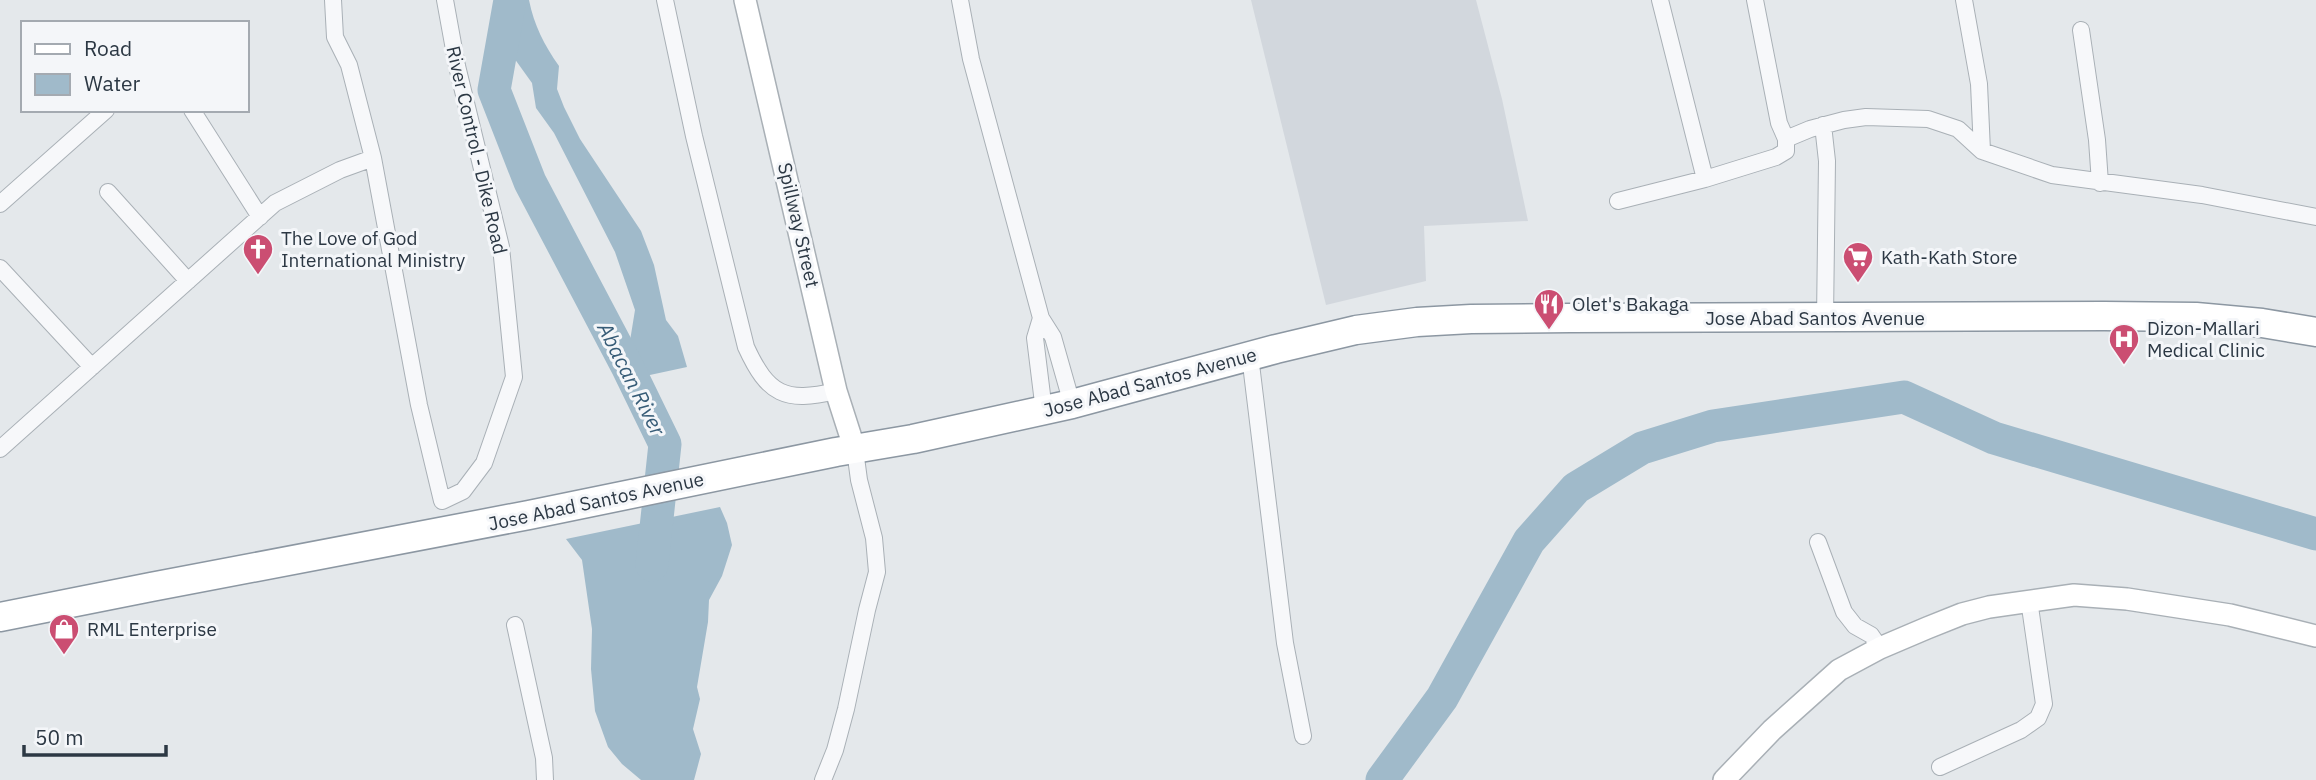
<svg xmlns="http://www.w3.org/2000/svg" width="2316" height="780" viewBox="0 0 2316 780" font-family="'IBM Plex Sans',sans-serif">
	<style>
		.built { fill: #d2d7dd }
		.water { fill: #a0baca }
		.lines { fill: none; stroke-linecap: round; stroke-linejoin: round }
		.river { stroke: #a0baca; stroke-width: 33 }
		.street-casing { stroke: #a9b0b6; stroke-width: 18 }
		.secondary-casing { stroke: #a9b0b6; stroke-width: 24 }
		.highway-casing { stroke: #8c97a2; stroke-width: 31 }
		.street { stroke: #f7f8fa; stroke-width: 16 }
		.secondary { stroke: #fff; stroke-width: 21 }
		.highway { stroke: #fff; stroke-width: 28 }
		.labels { text-anchor: middle; stroke-width: 6; stroke-linejoin: round; paint-order: stroke }
		.street-label { font-size: 19px; fill: #2c3844; stroke: #f4f6f9 }
		.poi-label { font-size: 19px; fill: #2c3844; stroke: #f4f6f9; text-anchor: start }
		.water-label { font-size: 21px; font-style: italic; fill: #375c77; stroke: #f4f6f9 }
	</style>
	<rect width="100%" height="100%" fill="#e4e8eb"/>
	<path class="built" d="M1251,0H1476L1502,99L1528,221L1424,226L1426,281L1326,305Z"/>
	<path class="water" d="M505,0H529C534,25 544,45 559,66L557,89L564,107L580,139L641,231L654,265L666,320L678,336L687,367L622,381L620,363L629,347L635,310L615,252L554,133L536,108L532,83L509,51Z
		M720,507L727,523L732,545L722,576L709,600L708,622L697,687L700,699L693,729L701,754L694,780H641L622,764L608,747L595,711L591,669L592,629L582,560L566,539Z"/>
	<g class="lines">
		<path class="river" d="M510,0L494,90L530,182L627,366L665,444L652,565
			M1382,780L1442,698L1529,541L1576,488L1642,448L1713,426L1904,397L1994,438L2316,534"/>
		<g class="street-casing">
			<path id="street" d="M333,0L335,37L349,65L373,158L419,405L442,501L463,491L484,463L514,377L501,247L457,66L445,0
				M665,0L694,136L746,347C768,395 785,403 836,391
				M960,0L971,59L1041,318L1053,337L1072,404
				M1660,0L1705,179
				M1964,0L1979,84L1982,151
				M2081,30L2097,140L2100,183
				M192,110L260,217
				M1823,125L1827,161L1825,319
				M1786,139L1810,129L1844,120L1866,117L1928,119L1958,129L1982,151L2052,175L2202,195L2316,217
				M108,192L188,281
				M1618,201L1705,179L1776,157L1786,151V139L1779,123L1755,0
				M0,204L106,110
				M0,268L92,367
				M1041,318L1035,338L1044,411
				M1250,356L1285,643L1303,736
				M0,449L275,203L340,170L373,158
				M1818,542L1844,612L1855,626L1871,635L1880,648
				M515,625L544,758L545,780
				M1940,767L2021,730L2038,718L2044,704L2029,600
				M823,780L835,750L846,709L867,610L877,572L874,538L859,480L855,450"/>
		</g>
		<g class="secondary-casing">
			<path id="secondary" d="M745,0L836,391L855,450
				M1724,780L1772,730L1839,670L1880,648L1927,628L1962,614L1989,607L2074,595L2127,599L2230,615L2316,636"/>
		</g>
		<g class="highway-casing">
			<path id="highway" d="M0,617L151,587L529,515L836,452L913,439L1072,404L1276,349L1356,330L1417,322L1471,319L1570,318L2104,316L2196,317L2262,323L2316,332"/>
		</g>
		<use href="#street" class="street"/>
		<use href="#secondary" class="secondary"/>
		<use href="#highway" class="highway"/>
	</g>
	<defs>
		<g id="church-pin" transform="scale(1.575)"><path d="M0 17L-7.5 6A9.5 9.5 0 1 1 7.5 6Z" fill="#cb4e72" stroke="#f4f6f9"/><path d="M-1.2-6h2.4v3.5h3.3v2.4h-3.3V6h-2.4V-.1h-3.3v-2.4h3.3Z" fill="#fff"/></g>
		<g id="supermarket-pin" transform="scale(1.575)"><path d="M0 17L-7.5 6A9.5 9.5 0 1 1 7.5 6Z" fill="#cb4e72" stroke="#f4f6f9"/><path d="M-6-5.5h2.5l.6 2H6L4.5 2H-2.5L-4.4-4H-6ZM-1.5 3.2a1.3 1.3 0 1 0 .1 0ZM3 3.2a1.3 1.3 0 1 0 .1 0Z" fill="#fff"/></g>
		<g id="restaurant-pin" transform="scale(1.575)"><path d="M0 17L-7.5 6A9.5 9.5 0 1 1 7.5 6Z" fill="#cb4e72" stroke="#f4f6f9"/><path d="M-5-6h1v4h1v-4h1v4h1v-4h1v5L-1.5 .5V6h-2V.5L-5-1ZM5-6V6H3V1.5H1.5Q1.5-4 5-6Z" fill="#fff"/></g>
		<g id="hospital-pin" transform="scale(1.575)"><path d="M0 17L-7.5 6A9.5 9.5 0 1 1 7.5 6Z" fill="#cb4e72" stroke="#f4f6f9"/><path d="M-5-5h3v3.5h4V-5h3V5h-3V1.5h-4V5h-3Z" fill="#fff"/></g>
		<g id="shop-pin" transform="scale(1.575)"><path d="M0 17L-7.5 6A9.5 9.5 0 1 1 7.5 6Z" fill="#cb4e72" stroke="#f4f6f9"/><path d="M-5-2.5h2.3a2.7 3.5 0 0 1 5.4 0H5L5.5 6h-11ZM-1.5-2.5h3a1.5 2.3 0 0 0-3 0Z" fill="#fff"/></g>
	</defs>
	<g fill-rule="evenodd">
		<use href="#church-pin" x="258" y="249"/>
		<use href="#supermarket-pin" x="1858" y="257"/>
		<use href="#restaurant-pin" x="1549" y="304"/>
		<use href="#hospital-pin" x="2124" y="339"/>
		<use href="#shop-pin" x="64" y="629"/>
	</g>
	<g class="labels">
		<g class="street-label">
			<text transform="translate(477 150) rotate(77)" y="7">River Control - Dike Road</text>
			<text transform="translate(799 225) rotate(77)" y="7">Spillway Street</text>
			<text x="1815" y="325">Jose Abad Santos Avenue</text>
			<text transform="translate(1150 382) rotate(-15)" y="7">Jose Abad Santos Avenue</text>
			<text transform="translate(596 501) rotate(-12)" y="7">Jose Abad Santos Avenue</text>
		</g>
		<g class="poi-label">
			<text x="281" y="245">The Love of God<tspan x="281" dy="22">International Ministry</tspan></text>
			<text x="1881" y="264">Kath-Kath Store</text>
			<text x="1572" y="311">Olet's Bakaga</text>
			<text x="2147" y="335">Dizon-Mallari<tspan x="2147" dy="22">Medical Clinic</tspan></text>
			<text x="87" y="636">RML Enterprise</text>
		</g>
		<g class="water-label">
			<text transform="translate(631 379) rotate(63)" y="7">Abacan River</text>
		</g>
	</g>
	<rect x="21" y="21" width="228" height="91" fill="#f4f6f9" stroke="#a4aab1" stroke-width="2"/>
	<rect x="35" y="44" width="35" height="10" fill="#ffffff" stroke="#a4aab1" stroke-width="2"/>
	<text x="84" y="56" font-size="21" fill="#2c3844">Road</text>
	<rect x="35" y="74" width="35" height="21" fill="#a0baca" stroke="#a4aab1" stroke-width="2"/>
	<text x="84" y="91" font-size="21" fill="#2c3844">Water</text>
	<path d="M24 745v10h142v-10" fill="none" stroke="#2c3844" stroke-width="3.5"/>
	<text x="35" y="745" font-size="21" fill="#2c3844" stroke="#f4f6f9" stroke-width="5" paint-order="stroke">50 m</text>
</svg>
